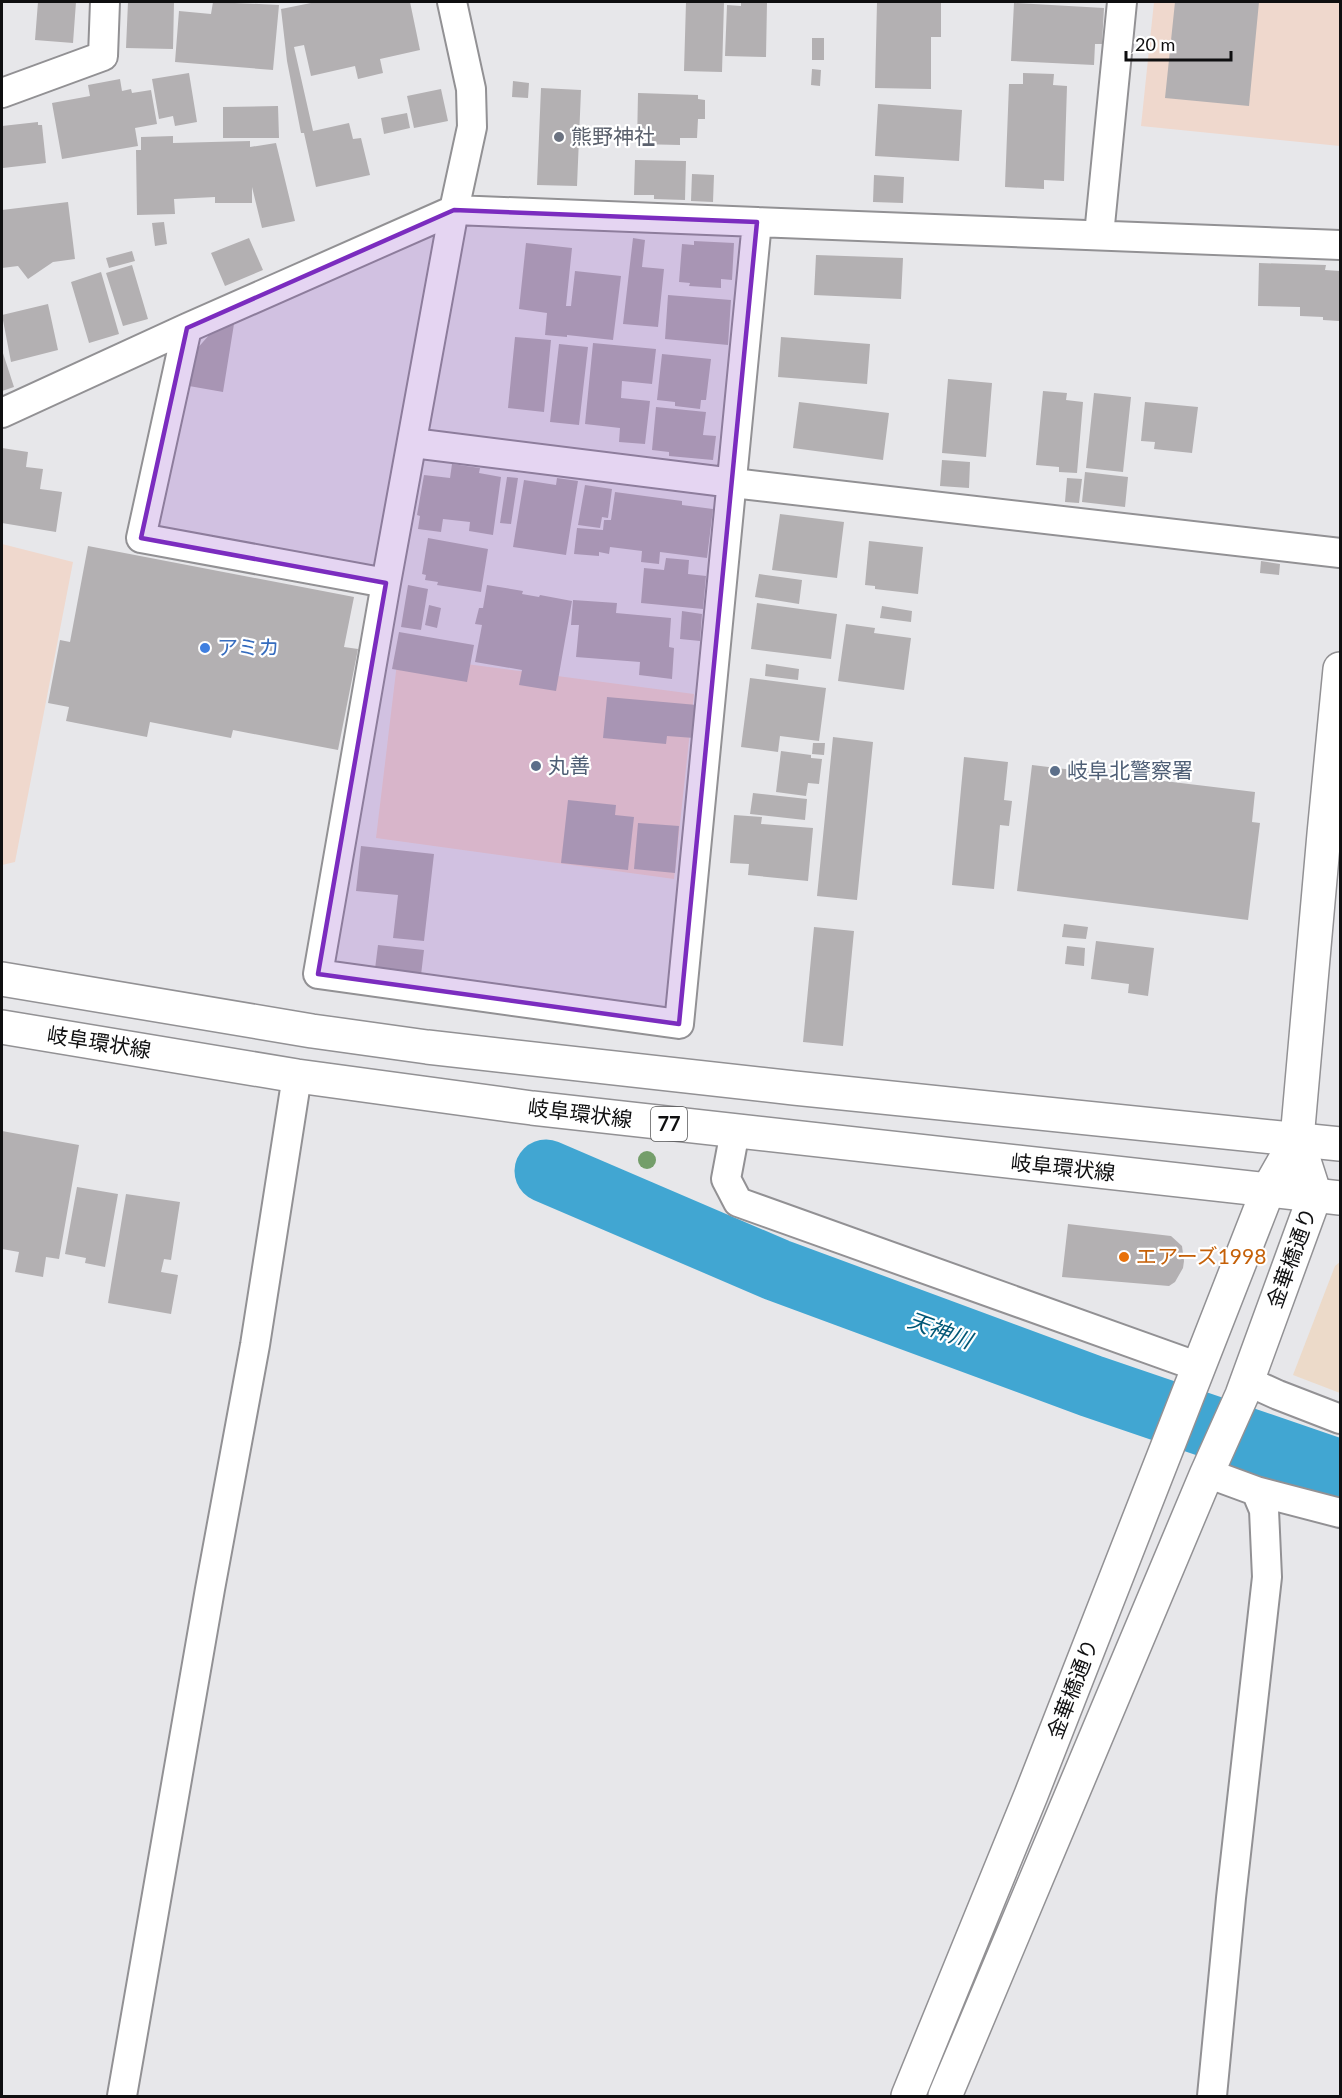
<svg xmlns="http://www.w3.org/2000/svg" width="1342" height="2098" viewBox="0 0 1342 2098" font-family="Lato,'Noto Sans JP',sans-serif">
	<style>
		.commercial { fill: #ecdac9 }
		.industrial { fill: #efd8cd }
		.lines { fill: none; stroke-linecap: round; stroke-linejoin: round }
		.river { stroke: #41a6d2; stroke-width: 63 }
		.building { fill: #b3b0b2 }
		.minor-casing { stroke: #929194; stroke-width: 32 }
		.tertiary-casing { stroke: #929194; stroke-width: 36 }
		.primary-casing { stroke: #929194; stroke-width: 36 }
		.minor { stroke: #fff; stroke-width: 28 }
		.tertiary { stroke: #fff; stroke-width: 33 }
		.primary { stroke: #fff; stroke-width: 33 }
		.tree { fill: #749e6a }
		.marked { fill: #7b2cbf; fill-opacity: 0.2; stroke: #7b2cbf; stroke-width: 4.5; stroke-linejoin: round }
		.worship-dot { fill: #6b7280; stroke: #fff; stroke-width: 2 }
		.shop-dot { fill: #3f7fe0; stroke: #fff; stroke-width: 2 }
		.service-dot { fill: #5c6f8a; stroke: #fff; stroke-width: 2 }
		.food-dot { fill: #e8710a; stroke: #fff; stroke-width: 2 }
		.labels { text-anchor: middle; stroke-width: 4.5; stroke-linejoin: round; paint-order: stroke }
		.shield { fill: #fff; stroke: #575758; stroke-width: 1.5 }
		.shield-label { font-size: 20px; font-weight: bold; fill: #0f0f10 }
		.worship-label { font-size: 21px; fill: #5b616d; stroke: #fff; text-anchor: start }
		.shop-label { font-size: 21px; fill: #366cbe; stroke: #fff; text-anchor: start }
		.service-label { font-size: 21px; fill: #4e5e75; stroke: #fff; text-anchor: start }
		.street-label { font-size: 21px; fill: #0f0f10; stroke: #fff }
		.food-label { font-size: 21px; fill: #c56008; stroke: #fff; text-anchor: start }
		.water-label { font-size: 22px; font-style: italic; fill: #015776; stroke: #fff }
	</style>
	<rect width="100%" height="100%" fill="#e7e7ea"/>
	<path class="commercial" d="M1340,1262V1393L1293,1375L1335,1266Z"/>
	<path class="industrial" d="M1154,2H1340V146L1141,126Z
		M2,544L73,562L15,862L2,865Z
		M398,655L694,694L674,879L376,838Z"/>
	<g class="lines">
		<path class="river" d="M546,1171L777,1270L1091,1386L1340,1471"/>
	</g>
	<path class="building" d="M38,2H76L73,43L35,40Z
		M128,2H174L173,49L126,48Z
		M213,2L279,5L273,70L175,62L179,11L211,14Z
		M316,2H410L420,50L380,59L383,73L358,79L355,66L311,76L304,45L294,47L313,131L349,123L353,139L361,138L370,175L316,187L304,133H301L287,61L281,9Z
		M686,2H724L722,72L684,71Z
		M741,2H767L766,57L725,56L727,5L741,6Z
		M877,2H941V37H931V89L875,88Z
		M1175,2H1259L1249,106L1165,98Z
		M1014,3L1104,8L1102,44H1095L1094,65L1011,61Z
		M812,38H824V60H812Z
		M812,69L821,70L820,86L811,85Z
		M189,73L197,122L175,126L173,116L159,119L152,79Z
		M1023,73L1054,74L1053,85L1067,86L1064,181L1044,180V189L1005,187L1009,84H1023Z
		M120,79L122,91L131,89L132,93L151,90L157,124L135,128L138,146L62,159L52,103L90,96L88,85Z
		M513,81L529,83L528,98L512,97Z
		M541,88L581,90L577,186L537,185Z
		M441,89L448,121L414,128L407,96Z
		M638,93L698,95V99L705,100V119H698L697,138H680V145L637,144Z
		M878,104L962,110L959,161L875,156Z
		M278,106L279,138H223V107Z
		M407,113L410,128L384,134L381,118Z
		M38,122V125H42L46,163L3,168L2,126Z
		M173,136V143L250,141V147L276,143L295,221L262,228L252,187V203H215V197L174,199L175,214L137,215L136,150H141V137Z
		M635,160L686,161L685,200L654,199V195H634Z
		M692,174L714,175L713,202L691,201Z
		M874,175L904,177L903,203L873,202Z
		M68,202L75,259L53,262L28,279L18,266L2,268V210Z
		M164,222L167,244L155,246L152,223Z
		M249,238L263,270L225,286L211,253Z
		M633,238L645,240L642,267L664,269L658,327L623,324Z
		M694,241L734,243L732,280L721,279V288L689,286L690,283L679,282L682,244L694,245Z
		M526,243L572,248L566,306H571L575,271L621,276L613,340L567,335V337L545,335L547,313L519,309Z
		M132,251L135,261L109,268L106,258Z
		M816,255L903,258L901,299L814,295Z
		M1259,263L1326,265L1325,270L1340,271L1339,321L1323,320V317L1300,316V307L1258,306Z
		M132,265L148,319L123,326L106,273Z
		M101,272L119,334L89,343L71,282Z
		M668,295L731,300L728,345L665,339Z
		M48,304L58,350L11,362L2,315Z
		M234,324L223,392L189,386L195,351L210,334Z
		M515,337L551,340L544,412L508,408Z
		M781,337L870,344L867,384L778,377Z
		M593,343L656,349L652,384L622,381L621,398L650,401L645,444L619,442L620,428L585,424Z
		M559,344L588,347L579,425L550,422Z
		M2,350L14,387L2,391Z
		M662,354L711,359L706,400H701L700,409L675,406V402L657,400Z
		M948,379L992,383L986,457L942,453Z
		M1043,391L1067,393L1066,400L1083,402L1077,473L1059,472V467L1036,465Z
		M1094,393L1131,397L1123,472L1086,468Z
		M799,402L889,413L883,460L793,448Z
		M1145,402L1198,407L1192,453L1154,449L1155,442L1141,441Z
		M656,407L706,412L703,435L716,436L713,460L669,456V452L652,450Z
		M2,448L28,452L26,467L43,469L40,489L62,492L56,532L2,523Z
		M942,460L970,462L969,488L940,486Z
		M452,464L480,468L479,473L501,477L493,535L469,531L470,522L443,519L441,532L418,529L420,516L417,515L424,475L450,478Z
		M1085,472L1128,477L1125,507L1082,502Z
		M507,477L518,478L511,524L500,523Z
		M557,478L578,481L566,555L513,547L524,480L556,485Z
		M1067,478L1082,479L1079,503L1065,502Z
		M585,485L612,489L608,518L602,517L600,528L578,525Z
		M615,492L682,501V505L713,509L707,558L660,552L659,564L641,562L642,551L610,547L609,554L599,552V556L574,554L577,528L603,530L604,520H611Z
		M780,514L844,522L837,578L772,570Z
		M428,538L488,549L481,592L437,585L438,582L425,580L426,575L422,574Z
		M869,541L923,547L918,594L875,589V586L865,585Z
		M88,546L354,597L344,647L358,649L338,750L233,730L231,738L150,722L147,737L66,721L69,707L48,703L60,640L70,642Z
		M666,558L689,560L688,574L706,576L703,609L641,603L644,568L664,570Z
		M1261,561L1280,564L1279,575L1260,573Z
		M759,574L802,580L799,604L755,597Z
		M408,585L428,589L421,630L401,627Z
		M487,585L523,591L522,594L539,597L540,595L572,601L556,691L519,685L522,670L475,662L482,625L475,624L479,608H483Z
		M573,600L617,603L616,613L671,618L669,647L674,648L672,679L639,675L640,662L576,657L579,625H571Z
		M757,603L837,614L831,659L751,649Z
		M429,605L441,608L437,628L425,625Z
		M882,606L912,611L911,622L880,618Z
		M682,611L702,614L700,641L680,639Z
		M846,624L875,628L874,633L911,638L904,690L838,681Z
		M399,632L474,645L467,682L392,669Z
		M766,664L799,669L798,680L765,676Z
		M750,678L826,688L819,741L780,736L778,752L741,747Z
		M607,697L697,705L694,738L667,736L666,744L603,738Z
		M833,737L873,742L857,900L817,896Z
		M813,743H825L824,755L812,754Z
		M781,751L811,755V758L822,759L819,784L808,783L806,796L776,792Z
		M964,757L1008,762L1004,800L1012,801L1009,826L1000,825L994,889L952,885Z
		M1032,765L1255,792L1252,822L1260,823L1248,920L1017,891Z
		M753,793L807,799L805,820L750,814Z
		M568,800L616,805L615,815L634,817L628,870L561,863Z
		M734,815L762,817L761,824L813,828L808,881L748,875L749,864L730,863Z
		M638,823L679,826L675,873L634,869Z
		M361,846L434,854L424,941L393,938L398,895L356,891Z
		M1064,924L1088,927L1086,939L1062,937Z
		M814,927L854,931L843,1046L803,1042Z
		M1096,941L1154,948L1148,996L1128,993L1129,984L1091,979Z
		M378,945L424,950L421,975L375,969Z
		M1067,946L1085,948L1084,966L1065,964Z
		M2,1131L79,1145L59,1259L46,1257L43,1277L15,1272L19,1252L2,1249Z
		M77,1187L118,1194L105,1267L85,1263L86,1258L65,1254Z
		M126,1194L180,1202L171,1260L164,1259L161,1272L178,1275L171,1314L108,1303Z
		M1068,1224L1171,1236L1182,1246L1184,1261L1183,1268L1175,1282L1169,1286L1062,1277Z"/>
	<g class="lines">
		<g class="minor-casing">
			<path id="minor" d="M452,2L471,89L472,127L454,210L386,583L318,974L679,1024L757,222
				M2,93L103,56L105,2
				M1099,235L1122,2
				M187,328L141,538L386,583
				M2,413L187,328L454,210L1340,245
				M413,443L733,483L1340,553
				M735,1131L726,1179L738,1202L1199,1367
				M1247,1381L1278,1395L1340,1419
				M1207,1473L1256,1491L1264,1510L1267,1577L1231,1898L1212,2096
				M1256,1491L1340,1513
				M122,2096L210,1589L255,1345L297,1076"/>
		</g>
		<g class="tertiary-casing">
			<path id="tertiary" d="M908,2096L1031,1795L1268,1190L1297,1139
				M945,2096L1207,1473L1242,1395L1315,1195L1297,1139L1324,834L1340,669"/>
		</g>
		<g class="primary-casing">
			<path id="primary" d="M2,979L312,1031L427,1047L794,1088L1340,1144
				M2,1027L297,1076L532,1108L1340,1198"/>
		</g>
		<use href="#minor" class="minor"/>
		<use href="#tertiary" class="tertiary"/>
		<use href="#primary" class="primary"/>
	</g>
	<circle class="tree" cx="647" cy="1160" r="9"/>
	<path class="marked" d="M454,210L757,222L679,1024L318,974L386,583L141,538L187,328Z"/>
	<circle class="worship-dot" cx="559" cy="137" r="6"/>
	<circle class="shop-dot" cx="205" cy="648" r="6"/>
	<g class="service-dot">
		<circle cx="536" cy="766" r="6"/>
		<circle cx="1055" cy="771" r="6"/>
	</g>
	<circle class="food-dot" cx="1124" cy="1257" r="6"/>
	<g class="labels">
		<rect class="shield" x="651" y="1107" width="36" height="34" rx="4.5"/>
		<g class="shield-label">
			<text x="669" y="1131">77</text>
		</g>
		<g class="worship-label">
			<text x="571" y="144">熊野神社</text>
		</g>
		<g class="shop-label">
			<text x="217" y="655">アミカ</text>
		</g>
		<g class="service-label">
			<text x="548" y="773">丸善</text>
			<text x="1067" y="778">岐阜北警察署</text>
		</g>
		<g class="street-label">
			<text transform="translate(99 1043) rotate(9)" y="7">岐阜環状線</text>
			<text transform="translate(580 1114) rotate(7)" y="7">岐阜環状線</text>
			<text transform="translate(1063 1168) rotate(6)" y="7">岐阜環状線</text>
			<text transform="translate(1292 1258) rotate(-70)" y="7">金華橋通り</text>
			<text transform="translate(1073 1689) rotate(-69)" y="7">金華橋通り</text>
		</g>
		<g class="food-label">
			<text x="1136" y="1264">エアーズ1998</text>
		</g>
		<g class="water-label">
			<text transform="translate(940 1330) rotate(20)" y="8">天神川</text>
		</g>
	</g>
	<rect width="1342" height="2098" fill="none" stroke="#0f0f10" stroke-width="6"/>
	<path d="M1126 51v9h105v-9" fill="none" stroke="#0f0f10" stroke-width="3"/>
	<text x="1135" y="51" font-size="18" fill="#0f0f10" stroke="#ffffff" stroke-width="4.5" paint-order="stroke">20 m</text>
</svg>
